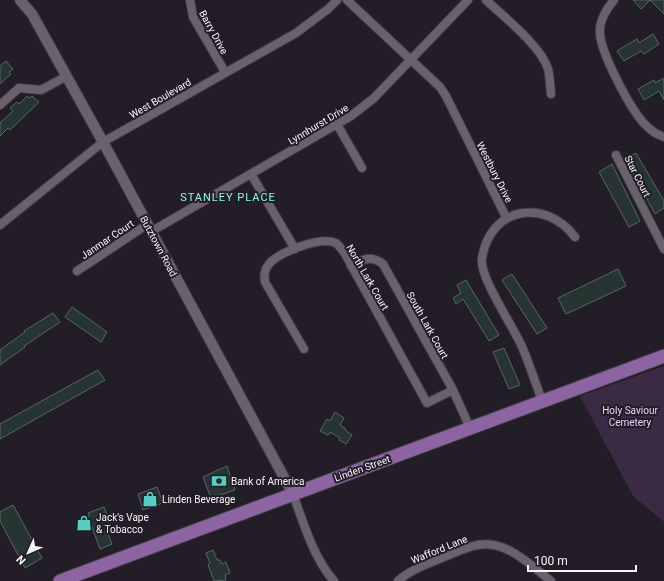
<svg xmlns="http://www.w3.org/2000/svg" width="664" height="581" viewBox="0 0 664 581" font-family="Roboto,sans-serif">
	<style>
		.green { fill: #3a2a44 }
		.building { fill: #263432; stroke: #576765 }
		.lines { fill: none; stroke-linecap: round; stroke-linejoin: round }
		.minor-casing { stroke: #403b43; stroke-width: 10 }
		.tertiary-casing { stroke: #403b43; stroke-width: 12 }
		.primary-casing { stroke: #403b43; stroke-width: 15 }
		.minor { stroke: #69626d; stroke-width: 8 }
		.tertiary { stroke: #69626d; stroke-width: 10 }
		.primary { stroke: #8d64a2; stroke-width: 13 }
		.labels { text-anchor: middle; stroke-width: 4; stroke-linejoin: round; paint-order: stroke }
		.street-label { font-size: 10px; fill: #f7f3fa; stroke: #231d27 }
		.park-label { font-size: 10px; fill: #ead0fa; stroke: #231d27 }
		.poi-label { font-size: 10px; fill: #f7f3fa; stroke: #231d27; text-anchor: start }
		.neighbourhood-label { font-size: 11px; letter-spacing: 1px; fill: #8ef7ea; stroke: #231d27 }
	</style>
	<rect width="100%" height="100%" fill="#231d27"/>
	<path class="green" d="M664,366V522L633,496L580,396Z"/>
	<path class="building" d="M633,0H664V14L650,0L641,9Z
		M653,34L659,44L644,54L641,51L624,61L617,51L637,39L639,43Z
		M6,61L13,69L9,72L11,74L0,84V66Z
		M664,78V100L659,91L644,100L638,89L654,80L655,83Z
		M27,96L29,98L32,96L39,102L10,130L8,128L0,136V123L13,111L10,108L17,102L19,104Z
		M636,153L664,201V208L655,214L625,159Z
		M612,164L640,221L629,227L599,172Z
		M618,269L626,286L566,314L558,298Z
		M512,274L547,328L537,334L502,280Z
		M466,280L499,335L489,341L463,299L456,304L453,298L461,293L457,285Z
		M72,307L107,332L101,342L65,317Z
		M53,313L60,322L24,346L25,347L0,365V350L25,332L24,331Z
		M504,348L520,385L509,389L493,352Z
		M98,370L105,380L0,439V424Z
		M335,412L344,418L340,425L346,429L345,430L352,435L346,444L339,440L340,438L330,432L328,435L320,431L327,419L330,421Z
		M227,466L235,490L211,498L203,477Z
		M157,487L163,503L143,510L138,494Z
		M13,505L42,558L25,568L0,521V512Z
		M104,507L109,521L104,523L112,544L100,549L92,527L81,531L77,521L89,516L88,513Z
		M213,550L217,560H220L222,564L226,562L230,573L225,575L226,580L214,581L208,565L210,563L206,553Z"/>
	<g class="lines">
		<g class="minor-casing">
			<path id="minor" d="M190,0L193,17L225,72
				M347,0L440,87L446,96L506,217
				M486,0C504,17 541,46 548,69C550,77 550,85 551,94
				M614,0C607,8 600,20 600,30C598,48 627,101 638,116C644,125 654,134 664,137
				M0,105L19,88L41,90L67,76
				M338,126L362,168
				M616,155L664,249
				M251,174L295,249
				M0,225L103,142L296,33L328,9L337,0
				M152,231L351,116L374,98L468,0
				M351,266C363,259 371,255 383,264L453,390L470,428
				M77,271L148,224
				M304,349L265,282C264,275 264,270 269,264C279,252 321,236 336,243C339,245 341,249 344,252L427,403L453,390
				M542,401C536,384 530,366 523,349C515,329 479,277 482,259C489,207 545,197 575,237
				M293,494C303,522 314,559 334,581
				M398,581C411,569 428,564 444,557C454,553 463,549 473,546C504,537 529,564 551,581"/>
		</g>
		<g class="tertiary-casing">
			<path id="tertiary" d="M20,0L32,14L103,142L293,494"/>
		</g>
		<g class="primary-casing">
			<path id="primary" d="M60,581L664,356"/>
		</g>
		<use href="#minor" class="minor"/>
		<use href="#tertiary" class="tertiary"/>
		<use href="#primary" class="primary"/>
	</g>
	<defs>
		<g id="bank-bare" transform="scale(1.2)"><path d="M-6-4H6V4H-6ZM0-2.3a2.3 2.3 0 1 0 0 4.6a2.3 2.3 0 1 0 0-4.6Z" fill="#57cec1" stroke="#231d27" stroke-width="2.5" paint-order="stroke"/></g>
		<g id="shop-bare" transform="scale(1.2)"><path d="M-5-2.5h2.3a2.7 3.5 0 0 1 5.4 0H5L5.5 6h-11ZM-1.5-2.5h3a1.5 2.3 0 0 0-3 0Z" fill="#57cec1" stroke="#231d27" stroke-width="2.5" paint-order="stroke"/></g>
	</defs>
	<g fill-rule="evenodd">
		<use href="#bank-bare" x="219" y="481"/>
		<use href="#shop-bare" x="150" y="499"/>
		<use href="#shop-bare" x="84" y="523"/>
	</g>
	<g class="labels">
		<g class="street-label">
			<text transform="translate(214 32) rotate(61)" y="4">Barry Drive</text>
			<text transform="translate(160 98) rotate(-30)" y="4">West Boulevard</text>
			<text transform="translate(318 124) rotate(-31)" y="4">Lynnhurst Drive</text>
			<text transform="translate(495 172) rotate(63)" y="4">Westbury Drive</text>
			<text transform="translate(638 176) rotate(63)" y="4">Star Court</text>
			<text transform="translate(107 239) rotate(-34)" y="4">Janmar Court</text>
			<text transform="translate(159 246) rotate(62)" y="4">Butztown Road</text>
			<text transform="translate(368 277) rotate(60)" y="4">North Lark Court</text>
			<text transform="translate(428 325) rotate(61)" y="4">South Lark Court</text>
			<text transform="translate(362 468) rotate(-20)" y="4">Linden Street</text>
			<text transform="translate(439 549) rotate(-22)" y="4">Wafford Lane</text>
		</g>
		<g class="park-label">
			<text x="630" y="414">Holy Saviour<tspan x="630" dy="12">Cemetery</tspan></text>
		</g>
		<g class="poi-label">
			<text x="231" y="485">Bank of America</text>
			<text x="162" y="503">Linden Beverage</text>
			<text x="96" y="521">Jack's Vape<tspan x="96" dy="12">&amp; Tobacco</tspan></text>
		</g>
		<g class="neighbourhood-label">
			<text x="228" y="201">STANLEY PLACE</text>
		</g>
	</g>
	<g transform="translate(28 553) rotate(225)" stroke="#231d27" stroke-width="3" paint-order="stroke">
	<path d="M0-3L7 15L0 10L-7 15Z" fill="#f7f3fa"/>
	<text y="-6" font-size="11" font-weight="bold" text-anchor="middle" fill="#f7f3fa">N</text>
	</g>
	<path d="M528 565v6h108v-6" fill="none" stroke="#f7f3fa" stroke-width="2"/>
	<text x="534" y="565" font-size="12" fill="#f7f3fa" stroke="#231d27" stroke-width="3" paint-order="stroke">100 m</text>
</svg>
